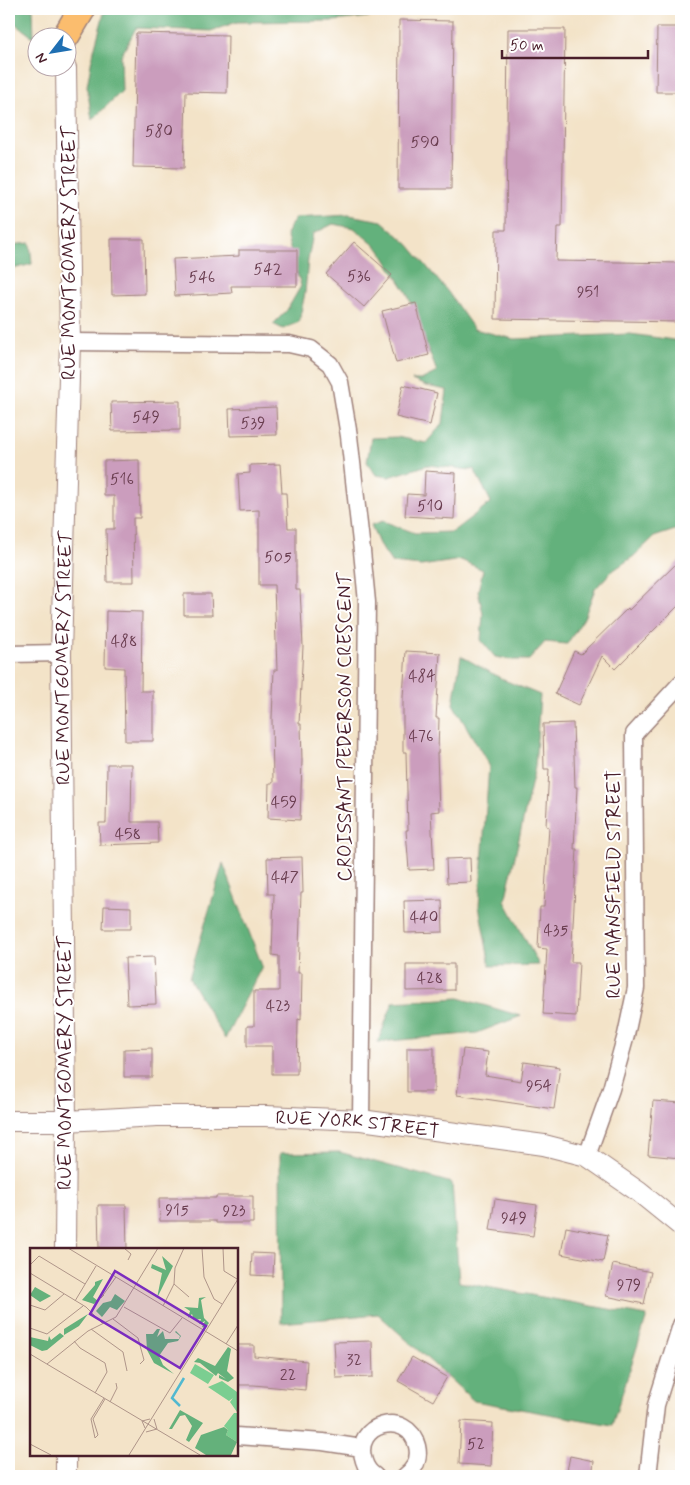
<svg xmlns="http://www.w3.org/2000/svg" width="690" height="1485" viewBox="0 0 690 1485" font-family="Mynerve,sans-serif">
	<style>
		.forest { fill: #64b17b; stroke: #576853 }
		.building { fill: #cb9dbd }
		.lines { fill: none; stroke-linecap: round; stroke-linejoin: round }
		.minor-casing { stroke: #9e817a; stroke-width: 19 }
		.tertiary-casing { stroke: #9e817a; stroke-width: 22 }
		.primary-casing { stroke: #9e817a; stroke-width: 29 }
		.minor { stroke: #fff; stroke-width: 16 }
		.tertiary { stroke: #fff; stroke-width: 20 }
		.primary { stroke: #fbbd6e; stroke-width: 26 }
		.labels { text-anchor: middle; stroke-width: 4; stroke-linejoin: round; paint-order: stroke }
		.number-label { font-size: 16px; fill: #6a3e50 }
		.street-label { font-size: 19px; fill: #4a1f2b; stroke: #fff }
		.inset-river { fill: none; stroke: #52b9d0; stroke-width: 2.5 }
		.inset-road { fill: none; stroke: #af9589; stroke-width: 1 }
		.view { fill: #7b2cbf; fill-opacity: 0.15; stroke: #7b2cbf; stroke-width: 2.5 }
		.inset-edge { fill: none; stroke: #4a1f2b; stroke-width: 2.5 }
	</style>
	<rect width="100%" height="100%" fill="#fff"/>
	<filter id="ink" filterUnits="userSpaceOnUse"><feTurbulence type="fractalNoise" baseFrequency=".02" numOctaves="2"/><feDisplacementMap in="SourceGraphic" scale="10" xChannelSelector="R" yChannelSelector="G"/><feConvolveMatrix kernelMatrix="1 2 1 2 8 2 1 2 1" color-interpolation-filters="sRGB"/></filter>
	<filter id="wash" filterUnits="userSpaceOnUse"><feTurbulence type="fractalNoise" baseFrequency=".0096" numOctaves="4" result="noise"/><feDisplacementMap in="SourceGraphic" scale="20" xChannelSelector="R" yChannelSelector="G"/><feGaussianBlur stdDeviation="1.12" result="paint"/><feColorMatrix in="noise" values="0 0 0 0 0 0 0 0 0 0 0 0 0 0 0 0 0 1.4 0 .05"/><feComposite in="paint" operator="in"/></filter>
	<g filter="url(#wash)">
		<rect width="100%" height="100%" fill="#f3e3c8"/>
		<path class="forest" d="M9,9H33L34,38L9,19Z
			M111,9H410V12L334,21L237,22L211,31L136,28L121,56L122,91L92,120L87,86L92,58L104,13Z
			M349,215L382,221L408,244L448,292L474,329L514,339L630,334L681,341V528L654,537L634,556L611,572L595,589L584,618L567,644L545,642L529,660H514L495,657L481,640L483,614L478,591L483,570L461,560L421,566L392,563L379,544L371,525L383,521L415,533L452,532L491,502L474,469L471,470L428,465L389,477L376,475L367,462L371,438L397,437L426,443L443,423L447,390L426,386L412,380H421L437,372L407,293L379,249L354,228L333,224L313,234L308,259L305,293L299,322L283,329L273,324L287,310L301,286L286,234L295,218Z
			M30,243L32,264L9,270V245Z
			M461,656L504,680L540,695L535,767L505,901L539,965L490,966L479,906L489,765L453,704Z
			M223,863L262,966L225,1039L189,978Z
			M459,998L521,1016L477,1033L378,1042L393,1002Z
			M339,1152L452,1183L459,1282L647,1316L612,1425L474,1401L378,1314L281,1323L280,1153Z"/>
		<g id="blocks">
			<path class="building" d="M399,20L453,21L451,189H398Z
				M657,27H681V92H656Z
				M508,29H565L562,227H557L556,261L681,263V322L495,319L496,230H506Z
				M136,33L228,35L227,93L186,92L184,168L133,167Z
				M111,239H144L145,294L112,295Z
				M354,242L392,275L364,307L326,274Z
				M239,250H297V286H231L232,293L175,296L173,259L239,256Z
				M416,303L429,355L396,363L382,311Z
				M403,385L437,393L430,425L396,417Z
				M180,401V430L112,431L111,402Z
				M276,407L277,435L230,436L229,409Z
				M139,460L140,518H133L134,582H107L106,529H114V496H104V461Z
				M280,464L282,493H286L288,528H296V590H300L303,646L299,724H301L302,761L300,820L268,818L269,783H273L272,718L274,670H277L274,585H259V510L240,511L238,474L250,473V465Z
				M425,471L456,473L454,519L405,516L407,494L424,495Z
				M681,559V603L615,669L602,656L579,705L555,694L574,651L581,654L628,608L629,610Z
				M184,594H211L212,615H184Z
				M106,611L142,612L141,691H153V741H125L124,668L105,667Z
				M406,651L440,653L436,718H439L438,753H437L439,811L431,812L434,869L409,870L406,830H408L406,752H403V697Z
				M573,723L575,787H577L574,849H577L571,962H579L576,1016L543,1014L547,949L538,948L540,907H544L549,827L546,826L549,769H544L543,724Z
				M107,764H132L131,822H157L158,843L100,845L99,823H106Z
				M302,857L303,893H301L298,973H302L301,1020L298,1019L297,1074H272V1046H247V1026H254V991H279V956L272,955L274,894H268L267,858Z
				M470,858L471,882L447,883L446,859Z
				M442,900L443,932L405,933L404,901Z
				M104,906L131,907V929H103Z
				M154,957L156,1004L127,1005L125,958Z
				M406,964H454V990L406,991Z
				M152,1048V1077H124V1049Z
				M407,1048H434V1092H407Z
				M463,1049L488,1052L485,1075L521,1081L524,1062L560,1067L554,1109L457,1095Z
				M653,1101L681,1103L680,1158L648,1155Z
				M216,1196H253V1223H216V1221H160L159,1198H216Z
				M495,1199L537,1205L533,1236L490,1230Z
				M98,1205H126L127,1249H99Z
				M566,1227L608,1235L603,1262L561,1254Z
				M252,1253L274,1254L273,1276L251,1275Z
				M613,1264L651,1272L644,1304L606,1296Z
				M372,1341L373,1377L336,1378L334,1342Z
				M236,1345H254V1356L307,1361L305,1390L254,1385H236Z
				M412,1357L447,1377L433,1401L398,1381Z
				M461,1421L493,1423L491,1466L459,1464Z
				M570,1456L594,1461L592,1476H566Z"/>
		</g>
	</g>
	<g filter="url(#ink)">
		<use href="#blocks" fill-opacity="0" stroke="#9e817a" stroke-width="1"/>
		<g class="lines">
			<g class="minor-casing">
				<path id="minor" d="M70,342L289,344L311,349L330,364L340,382L349,436L362,551L367,602L361,1120
					M9,654L61,653
					M587,1156L611,1089L626,1035L636,988L634,734L681,683
					M236,1436L323,1442L362,1448
					M375,1476C369,1472 366,1468 364,1461C351,1424 408,1408 417,1446C420,1459 415,1469 405,1476
					M648,1476L656,1405L681,1325"/>
			</g>
			<g class="tertiary-casing">
				<g id="tertiary">
					<path id="s1" d="M9,1121H66L157,1116H266L361,1120L544,1145L587,1156L639,1192L681,1226"/>
					<path id="s2" d="M65,1249L66,1121L61,653L70,342L66,68"/>
					<path d="M66,1454V1476"/>
				</g>
			</g>
			<g class="primary-casing">
				<path id="primary" d="M66,36L82,9"/>
			</g>
			<use href="#minor" class="minor"/>
			<use href="#tertiary" class="tertiary"/>
			<use href="#primary" class="primary"/>
		</g>
	</g>
	<g class="labels">
		<g class="number-label">
			<text x="159" y="136">580</text>
			<text x="425" y="147">590</text>
			<text x="268" y="274">542</text>
			<text x="359" y="281">536</text>
			<text x="202" y="282">546</text>
			<text x="588" y="297">951</text>
			<text x="146" y="422">549</text>
			<text x="253" y="428">539</text>
			<text x="122" y="484">516</text>
			<text x="430" y="511">510</text>
			<text x="278" y="562">505</text>
			<text x="124" y="646">488</text>
			<text x="422" y="681">484</text>
			<text x="421" y="741">476</text>
			<text x="284" y="807">459</text>
			<text x="128" y="839">458</text>
			<text x="285" y="882">447</text>
			<text x="424" y="922">440</text>
			<text x="556" y="935">435</text>
			<text x="430" y="983">428</text>
			<text x="278" y="1011">423</text>
			<text x="539" y="1091">954</text>
			<text x="177" y="1215">915</text>
			<text x="234" y="1216">923</text>
			<text x="514" y="1223">949</text>
			<text x="629" y="1290">979</text>
			<text x="354" y="1365">32</text>
			<text x="288" y="1380">22</text>
			<text x="476" y="1449">52</text>
		</g>
		<g class="street-label">
			<text transform="translate(68 253) rotate(-90)" y="7">RUE MONTGOMERY STREET</text>
			<text dy="7" stroke="none"><textPath href="#s2" startOffset="591">RUE MONTGOMERY STREET</textPath></text>
			<text transform="translate(344 727) rotate(-90)" y="7">CROISSANT PEDERSON CRESCENT</text>
			<text transform="translate(613 884) rotate(-90)" y="7">RUE MANSFIELD STREET</text>
			<text transform="translate(64 1063) rotate(-90)" y="7">RUE MONTGOMERY STREET</text>
			<text dy="7" stroke="none"><textPath href="#s1" startOffset="349">RUE YORK STREET</textPath></text>
		</g>
	</g>
	<g transform="translate(30 1248)">
		<rect width="208" height="208" fill="#f3e3c8"/>
		<path d="M165,116L184,127L178,136L160,125ZM192,133L207,144V164L200,154L203,150L199,153L178,139ZM204,165H207V194L196,187L198,182L194,178Z" fill="#7bce91"/>
		<path d="M132,8L143,18L127,50L132,25L121,20L122,16L136,22ZM73,31L63,49L68,53L64,56L52,52L65,37V34ZM5,39L21,48L10,54L0,47ZM85,46L95,53L87,62L80,59L72,69L66,63L73,55L81,53ZM176,49L171,52L174,70L179,75L175,80L172,79L175,73L169,76L171,71L164,72L162,66L158,70L160,63L154,59L168,60L169,50ZM58,66L49,78L34,87V81ZM127,81H130L127,89L133,83L135,91H149L150,88L145,84L146,83L151,88L148,93L138,95L129,108L133,117L144,126L124,115L117,102L116,86H123ZM30,85L34,88L17,102L12,103L0,97V89L18,93L19,88L21,92ZM198,99L201,101L197,123L204,130L198,134L189,130V127L196,131L188,125L186,128L170,115L164,114L168,110L185,118ZM150,162L173,175L159,194L156,192L162,178L155,167L150,168L142,181H139ZM194,179L198,182L196,187L207,194L201,207H176L165,200L171,187Z" fill="#64b17b"/>
		<path class="inset-river" d="M150,158L142,150L154,130"/>
		<path class="inset-road" d="M38,0L208,103M94,0L101,6L98,12M172,0L174,29L184,51L192,56M193,0L194,23L207,31M0,17L9,8L55,36M0,25L56,59L73,76M144,36L159,49M74,47L71,50L86,29M45,53L66,18M0,57L15,62L34,46M133,58L144,36L145,20L154,0M94,59L140,85L152,70M83,71L108,90L114,112L110,116M0,80L17,86L53,58M61,81L93,104L97,123M44,93L50,100L75,115L77,124L65,145M196,96L208,77M0,106L170,207M17,116L58,83L86,69L128,0M74,150L61,171L65,190L68,187L63,171L75,151M80,154L87,140L86,135M115,180L112,173L120,171M116,184L127,181L124,171M0,196L21,207M99,207L208,31"/>
		<path class="view" d="M85,23L176,78L150,120L60,66Z"/>
		<rect width="208" height="208" class="inset-edge"/>
	</g>
	<rect width="690" height="1485" fill="none" stroke="#fff" stroke-width="30"/>
	<g transform="translate(52 52) rotate(239)"><circle r="24" fill="#ffffff" stroke="#b7a5aa"/>
	<path d="M0-4L9 19L0 12L-9 19Z" fill="#1f6fb2"/>
	<text y="-8" font-size="14" font-weight="bold" text-anchor="middle" fill="#4a1f2b">N</text>
	</g>
	<path d="M502 50v8h146v-8" fill="none" stroke="#4a1f2b" stroke-width="2.5"/>
	<text x="510" y="50" font-size="15" fill="#4a1f2b" stroke="#ffffff" stroke-width="4" paint-order="stroke">50 m</text>
</svg>
